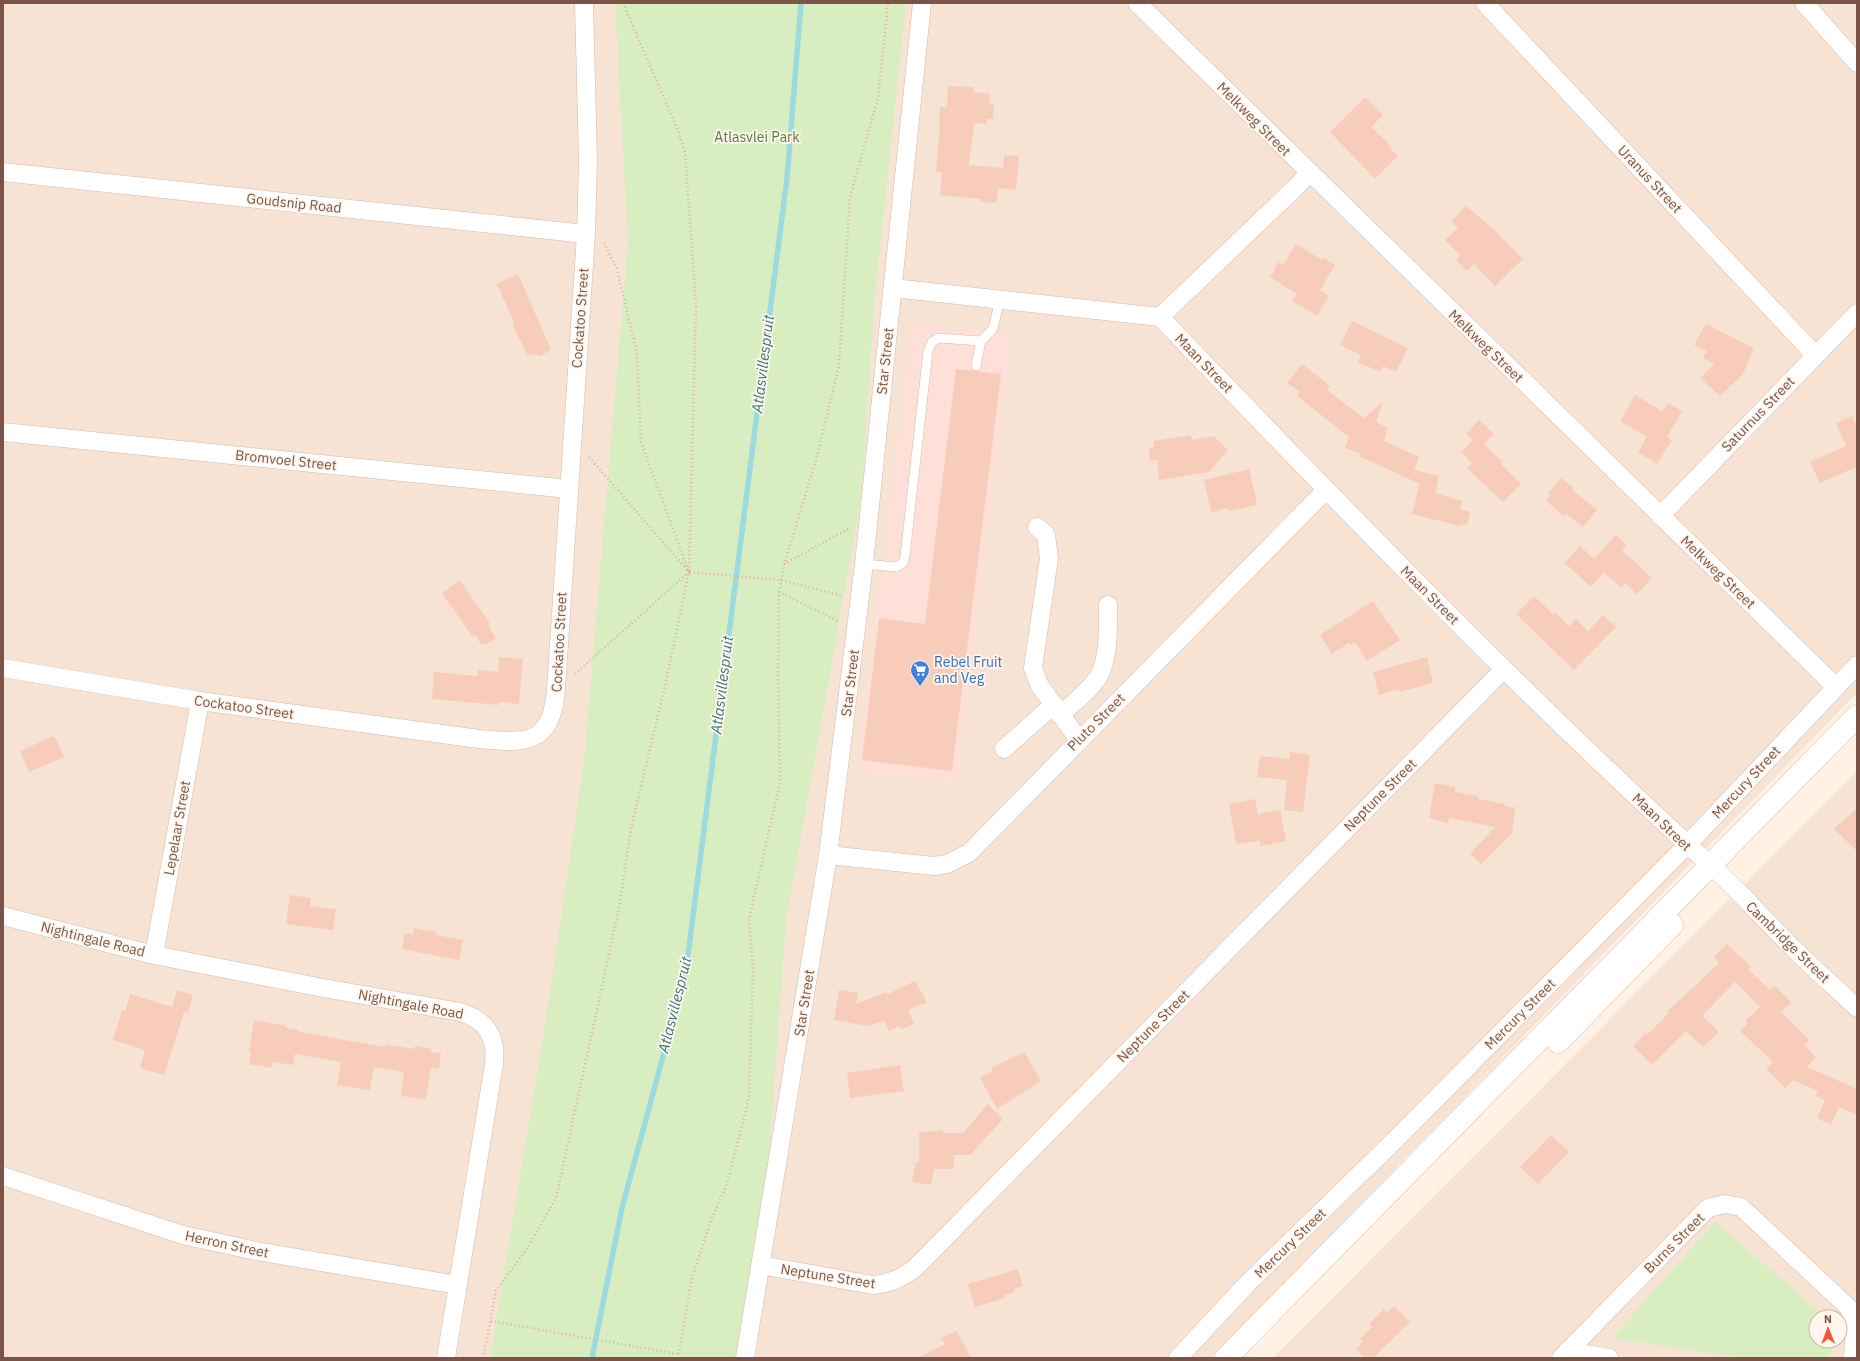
<svg xmlns="http://www.w3.org/2000/svg" width="1860" height="1361" viewBox="0 0 1860 1361" font-family="'IBM Plex Sans',sans-serif">
	<style>
		.residential { fill: #f7e3d3; fill-rule: evenodd }
		.commercial { fill: #ffe0d9 }
		.green { fill: #d8eec1 }
		.lines { fill: none; stroke-linecap: round; stroke-linejoin: round }
		.stream { stroke: #9cdade; stroke-width: 5.5 }
		.building { fill: #f7ccba }
		.service-casing { stroke: #d5baac; stroke-width: 10 }
		.minor-casing { stroke: #d5baac; stroke-width: 19 }
		.tertiary-casing { stroke: #d5baac; stroke-width: 23 }
		.path { stroke: #ddaf9c; stroke-width: 2.5; stroke-dasharray: 1 3; stroke-linecap: butt }
		.service { stroke: #fff; stroke-width: 9 }
		.minor { stroke: #fff; stroke-width: 18 }
		.tertiary { stroke: #fff; stroke-width: 22 }
		.labels { text-anchor: middle; stroke-width: 3.5; stroke-linejoin: round; paint-order: stroke }
		.street-label { font-size: 14px; fill: #7b5447; stroke: #fff6ee }
		.park-label { font-size: 14px; fill: #547c3b; stroke: #fff6ee }
		.shop-label { font-size: 14px; fill: #366cbe; stroke: #fff6ee; text-anchor: start }
		.water-label { font-size: 15px; font-style: italic; fill: #35767b; stroke: #fff6ee }
	</style>
	<rect width="100%" height="100%" fill="#fff2e5"/>
	<path class="residential" d="M3,3H1857V693L1211,1358H3Z
		M1857,771V1358H1273ZM1816,1317H1840V1341H1816Z"/>
	<path class="commercial" d="M913,323L1011,335L956,783L858,771Z"/>
	<path class="green" d="M615,3H906L875,294L861,499L786,921L764,1228L741,1358H490L543,1039L584,761L628,242Z
		M1715,1222L1826,1317H1816V1341H1834L1829,1358H1743L1612,1338Z"/>
	<g class="lines">
		<path class="stream" d="M592,1358L622,1208L686,971L787,178L801,3"/>
	</g>
	<path class="building" d="M948,86L974,87L973,92L990,94L989,103L994,104L993,119H987V124L974,123L969,165L1003,168L1004,155L1019,156L1016,190L998,188L996,203L981,202V199L940,195L942,173L936,172L940,124H939L940,107H947Z
		M1365,97L1383,115L1371,127L1391,146L1389,148L1398,156L1375,179L1330,132Z
		M1466,206L1490,226L1523,259L1495,286L1474,264L1467,271L1456,260L1460,255L1445,240L1458,228L1451,221Z
		M1296,244L1322,260L1323,258L1335,265L1320,290L1329,296L1317,316L1292,301L1297,294L1270,277L1279,262L1283,265Z
		M518,274L551,350L540,356L527,354L513,326L515,325L497,284Z
		M1352,321L1408,348L1396,372L1383,366L1380,372L1358,362L1361,355L1340,345Z
		M1706,324L1754,348L1743,374L1720,396L1700,378L1714,364L1703,358L1707,351L1694,345Z
		M1302,364L1330,386L1327,390L1364,418L1383,402L1376,422L1388,428L1384,441L1419,457L1414,470L1439,476L1435,493L1462,501L1460,509L1470,512L1467,525L1461,524L1460,526L1412,514L1420,484L1359,456L1360,453L1345,448L1349,437L1297,396L1300,392L1287,383Z
		M956,369L1001,374L952,771L862,760L879,618L925,624Z
		M1635,395L1662,411L1668,403L1682,411L1667,437L1672,440L1657,464L1638,452L1647,437L1620,421Z
		M1852,416L1857,426V469L1856,467L1820,483L1810,462L1846,446L1836,423Z
		M1479,420L1494,434L1484,444L1503,462L1501,464L1521,484L1503,502L1467,468L1472,463L1461,452L1473,440L1466,434Z
		M1191,435L1192,440L1214,436L1228,450L1209,472L1159,480L1157,460L1150,461L1149,448L1154,447V441Z
		M1249,469L1257,505L1229,511L1228,508L1211,512L1204,480Z
		M1561,478L1574,488L1572,490L1597,510L1583,527L1566,514L1564,516L1546,501L1551,495L1548,493Z
		M1616,535L1627,545L1622,550L1652,578L1637,594L1625,583L1621,588L1604,572L1591,587L1565,563L1580,546L1594,559Z
		M460,580L490,624L488,626L496,638L487,644H481L475,635L472,636L442,593Z
		M1534,596L1554,615L1556,613L1569,626L1576,619L1588,631L1603,615L1616,627L1574,670L1516,614Z
		M1373,601L1400,640L1367,661L1355,642L1351,645L1349,643L1332,654L1320,635Z
		M499,657L523,659L519,704L499,702V705L432,699L434,672L477,676L478,670L498,672Z
		M1427,657L1433,683L1400,692L1399,689L1379,695L1373,672Z
		M54,736L64,757L29,772L20,751Z
		M1290,752L1310,755L1303,812L1284,810L1287,780L1257,777L1260,756L1289,759Z
		M1435,783L1455,787V792L1478,796V799L1504,804V806L1513,808L1516,805L1512,833L1481,864L1470,854L1495,827L1449,818L1448,823L1429,818Z
		M1255,799L1258,814L1280,810L1286,841L1260,846V841L1236,844L1229,804Z
		M1857,808V851L1834,829Z
		M290,895L311,898L310,906L336,909L333,930L286,924Z
		M414,928L437,932L436,935L463,940L459,960L402,949L405,933L413,934Z
		M1727,944L1751,967L1748,969L1770,990L1775,986L1791,1002L1781,1012L1809,1040L1804,1045L1816,1057L1807,1067L1857,1089V1115L1839,1107L1831,1125L1817,1118L1825,1100L1815,1096L1818,1091L1793,1080L1785,1088L1766,1069L1773,1062L1740,1031L1748,1023L1745,1021L1760,1007L1735,982L1702,1016L1719,1032L1703,1047L1686,1031L1652,1065L1633,1046L1646,1033L1648,1034L1669,1013L1667,1012L1719,963L1714,957Z
		M915,981L927,1002L908,1010L914,1024L901,1029L899,1026L889,1031L884,1020L869,1026L834,1020L839,990L858,993L856,1004L886,992L888,994Z
		M177,990L193,995L188,1013L184,1012L164,1075L140,1068L145,1050L113,1040L122,1010L125,1011L130,994L172,1007Z
		M254,1020L286,1026V1028L299,1030V1032L385,1047V1044L414,1049L415,1046L431,1049V1052L441,1053L439,1069L431,1067L426,1099L401,1096L404,1072L374,1067L370,1090L337,1085L341,1062L295,1054L293,1065L273,1062L272,1068L249,1064L251,1053L249,1052Z
		M1024,1052L1041,1081L997,1109L980,1078L993,1071L991,1068Z
		M900,1065L904,1091L850,1098L847,1073Z
		M988,1104L1003,1119L970,1155H954V1169H934L931,1185L912,1182L916,1162H919V1133L943,1130V1133H963Z
		M1551,1135L1569,1152L1538,1184L1520,1167Z
		M1018,1269L1023,1286L1014,1289L1015,1292L1005,1295V1298L975,1307L968,1284Z
		M1394,1306L1410,1322L1373,1358H1365L1356,1349L1363,1342L1360,1339L1372,1327L1369,1324L1384,1309L1387,1312Z
		M957,1331L971,1358H918L945,1344L941,1338Z"/>
	<g class="lines">
		<g class="service-casing">
			<path id="service" d="M976,366L981,341
				M864,564L896,567L903,563L905,556L928,351L932,342L938,338L981,341L993,329L1000,300"/>
		</g>
		<g class="minor-casing">
			<path id="minor" d="M1137,3L1836,687
				M1485,3L1815,355
				M1804,3L1857,63
				M3,172L586,234
				M893,288L1160,317C1342,507 1525,697 1720,874C1746,898 1770,926 1796,951C1816,971 1837,989 1857,1008
				M1160,317L1297,186L1309,173
				M3,432L569,489
				M1660,516L1857,313
				M1037,527L1046,535L1049,558L1033,668L1040,686L1079,740
				M3,668L200,701L479,739C526,743 551,746 556,690L586,234L588,161L584,3
				M1060,715C1071,705 1084,695 1094,683C1110,664 1108,629 1108,605
				M1004,749L1053,705
				M828,855L934,866L947,864L969,853L1326,490
				M3,916L154,955L318,987L460,1012C486,1020 497,1036 494,1064L446,1358
				M154,955L200,701
				M3,1176L183,1235L256,1251L457,1285
				M760,1265L873,1285C890,1283 901,1279 915,1268L1504,669
				M1567,1351L1609,1358
				M745,1358L828,855L864,564L922,3
				M1178,1358L1248,1283L1396,1139L1687,845L1857,665
				M1561,1358L1708,1208L1725,1204L1741,1207L1848,1307C1857,1322 1854,1340 1853,1358"/>
		</g>
		<g class="tertiary-casing">
			<path id="tertiary" d="M1558,1042L1672,925
				M1226,1358L1857,716"/>
		</g>
		<path class="path" d="M604,243L617,269L637,354L641,442L689,572L781,580L843,596
			M784,564L850,528
			M779,592L840,622
			M575,674L689,572L589,457
			M491,1321L678,1354
			M483,1358L496,1291L526,1250L556,1198L619,908L631,828L665,686L689,572L696,306L685,152L678,130L623,3
			M678,1358L692,1278L711,1220L726,1187L749,1099L753,968L749,919L780,783L778,675L779,592L784,565L816,460L839,366L850,197L878,98L888,3"/>
		<use href="#service" class="service"/>
		<use href="#minor" class="minor"/>
		<use href="#tertiary" class="tertiary"/>
	</g>
	<defs>
		<g id="supermarket-pin" transform="scale(1)"><path d="M0 17L-7.5 6A9.5 9.5 0 1 1 7.5 6Z" fill="#3f7fe0" stroke="#fff6ee"/><path d="M-6-5.5h2.5l.6 2H6L4.5 2H-2.5L-4.4-4H-6ZM-1.5 3.2a1.3 1.3 0 1 0 .1 0ZM3 3.2a1.3 1.3 0 1 0 .1 0Z" fill="#fff"/></g>
	</defs>
	<g fill-rule="evenodd">
		<use href="#supermarket-pin" x="920" y="670"/>
	</g>
	<g class="labels">
		<g class="street-label">
			<text transform="translate(1254 119) rotate(45)" y="5">Melkweg Street</text>
			<text transform="translate(1650 179) rotate(47)" y="5">Uranus Street</text>
			<text transform="translate(294 203) rotate(6)" y="5">Goudsnip Road</text>
			<text transform="translate(580 318) rotate(-86)" y="5">Cockatoo Street</text>
			<text transform="translate(1486 346) rotate(44)" y="5">Melkweg Street</text>
			<text transform="translate(885 361) rotate(-84)" y="5">Star Street</text>
			<text transform="translate(1204 363) rotate(46)" y="5">Maan Street</text>
			<text transform="translate(1758 414) rotate(-46)" y="5">Saturnus Street</text>
			<text transform="translate(286 460) rotate(6)" y="5">Bromvoel Street</text>
			<text transform="translate(1718 572) rotate(44)" y="5">Melkweg Street</text>
			<text transform="translate(1430 595) rotate(45)" y="5">Maan Street</text>
			<text transform="translate(559 642) rotate(-87)" y="5">Cockatoo Street</text>
			<text transform="translate(850 683) rotate(-83)" y="5">Star Street</text>
			<text transform="translate(244 707) rotate(8)" y="5">Cockatoo Street</text>
			<text transform="translate(1096 722) rotate(-45)" y="5">Pluto Street</text>
			<text transform="translate(1746 782) rotate(-47)" y="5">Mercury Street</text>
			<text transform="translate(1380 795) rotate(-45)" y="5">Neptune Street</text>
			<text transform="translate(1662 822) rotate(44)" y="5">Maan Street</text>
			<text transform="translate(177 828) rotate(-80)" y="5">Lepelaar Street</text>
			<text transform="translate(93 939) rotate(14)" y="5">Nightingale Road</text>
			<text transform="translate(1788 942) rotate(44)" y="5">Cambridge Street</text>
			<text transform="translate(804 1003) rotate(-81)" y="5">Star Street</text>
			<text transform="translate(411 1004) rotate(11)" y="5">Nightingale Road</text>
			<text transform="translate(1520 1014) rotate(-45)" y="5">Mercury Street</text>
			<text transform="translate(1153 1026) rotate(-45)" y="5">Neptune Street</text>
			<text transform="translate(1290 1243) rotate(-44)" y="5">Mercury Street</text>
			<text transform="translate(1674 1243) rotate(-45)" y="5">Burns Street</text>
			<text transform="translate(227 1244) rotate(12)" y="5">Herron Street</text>
			<text transform="translate(828 1276) rotate(9)" y="5">Neptune Street</text>
		</g>
		<g class="park-label">
			<text x="757" y="142">Atlasvlei Park</text>
		</g>
		<g class="shop-label">
			<text x="934" y="667">Rebel Fruit<tspan x="934" dy="16">and Veg</tspan></text>
		</g>
		<g class="water-label">
			<text transform="translate(763 364) rotate(-83)" y="5">Atlasvillespruit</text>
			<text transform="translate(722 685) rotate(-83)" y="5">Atlasvillespruit</text>
			<text transform="translate(675 1005) rotate(-76)" y="5">Atlasvillespruit</text>
		</g>
	</g>
	<rect width="1860" height="1361" fill="none" stroke="#7b5447" stroke-width="8"/>
	<g transform="translate(1828 1329) rotate(359)"><circle r="19" fill="#fff6ee" stroke="#cab5ab"/>
	<path d="M0-3L7 15L0 10L-7 15Z" fill="#f6543d"/>
	<text y="-6" font-size="11" font-weight="bold" text-anchor="middle" fill="#7b5447">N</text>
	</g>
</svg>
